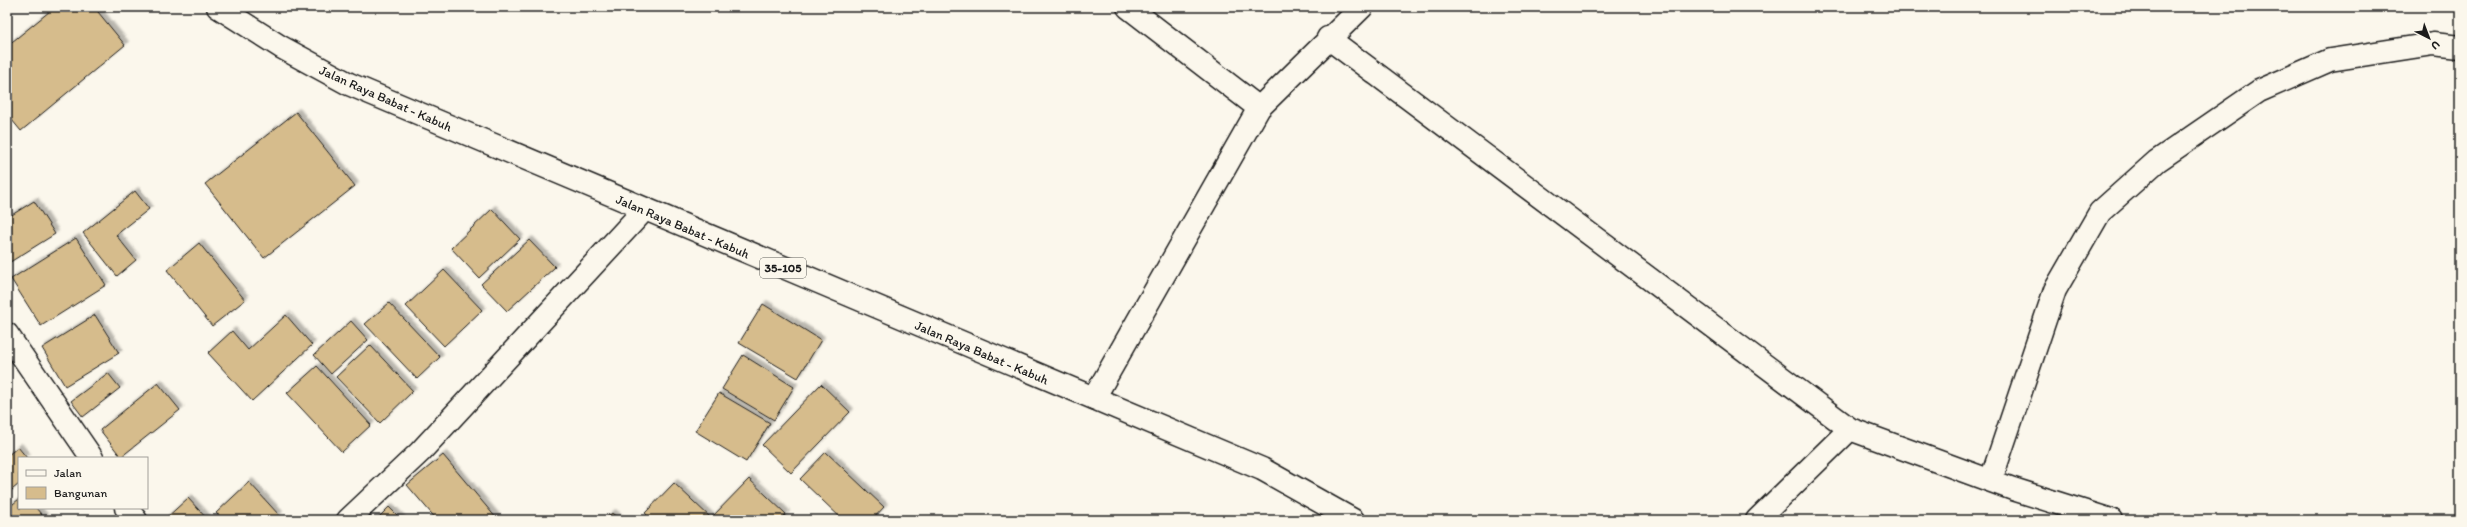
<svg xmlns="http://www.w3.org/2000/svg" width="2467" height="527" viewBox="0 0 2467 527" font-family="Itim,sans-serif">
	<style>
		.building { fill: #d6bc8c; stroke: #1c1c1c; filter: url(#shadow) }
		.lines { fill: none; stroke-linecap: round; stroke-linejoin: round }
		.minor-casing { stroke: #1c1c1c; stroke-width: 25 }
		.primary-casing { stroke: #1c1c1c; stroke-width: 25 }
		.minor { stroke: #fbf7ec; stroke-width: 22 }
		.primary { stroke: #fbf7ec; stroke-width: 22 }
		.labels { text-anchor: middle; stroke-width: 3; stroke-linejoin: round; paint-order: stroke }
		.shield { fill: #fbf7ec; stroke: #5f5e5a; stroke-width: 1 }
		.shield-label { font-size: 12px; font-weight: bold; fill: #1c1c1c }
		.street-label { font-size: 13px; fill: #1c1c1c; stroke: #fbf7ec }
	</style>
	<defs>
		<filter id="shadow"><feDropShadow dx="3.5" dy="-3.5" stdDeviation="1" flood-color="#0004"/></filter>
	</defs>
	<rect width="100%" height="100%" fill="#fbf7ec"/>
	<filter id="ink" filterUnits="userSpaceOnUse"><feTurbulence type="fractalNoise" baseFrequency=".025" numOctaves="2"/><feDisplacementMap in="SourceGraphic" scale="8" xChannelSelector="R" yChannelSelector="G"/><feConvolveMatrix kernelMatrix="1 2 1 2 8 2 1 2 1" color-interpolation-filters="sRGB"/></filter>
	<g filter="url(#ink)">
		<path class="building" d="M55,7H94L125,45L21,131L7,114V46Z
			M296,112L355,186L264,258L205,184Z
			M135,191L149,209L116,235L136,260L117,276L83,233Z
			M34,201L55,234L7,264V218Z
			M492,209L520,239L479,278L451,248Z
			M76,238L106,285L41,326L11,279Z
			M529,240L555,267L507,311L481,284Z
			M199,243L245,300L212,326L167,270Z
			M444,270L482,310L444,346L406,306Z
			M389,303L440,357L417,379L365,324Z
			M763,304L821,340L798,378L739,343Z
			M95,315L119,353L65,386L42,348Z
			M286,315L312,345L252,401L208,353L232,331L248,350Z
			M351,321L368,340L331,374L314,355Z
			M370,345L413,391L380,423L336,377Z
			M743,355L794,387L774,420L722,389Z
			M317,366L371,425L342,452L287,393Z
			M108,373L120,388L83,417L71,401Z
			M158,383L180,410L121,457L100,430Z
			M821,384L850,412L791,473L762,445Z
			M719,393L770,423L746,462L695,431Z
			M18,447L27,458H19V484L7,494V456Z
			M826,452L884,507L872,520H843L800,479Z
			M443,455L497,519L495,520H437L407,485Z
			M749,479L786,514L781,520H652L645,513L674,483L711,518Z
			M249,482L279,515L273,520H223L216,513Z
			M188,498L208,520H164Z
			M19,499V508H36L46,520H7V509Z
			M389,507L402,520H376Z
			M612,513L620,520H604Z"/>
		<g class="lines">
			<g class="minor-casing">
				<path id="minor" d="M1128,7L1259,108
					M1328,38L1850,429L2013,489L2111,520
					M7,334L92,458
					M1094,398L1259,108L1362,7
					M1991,480L2055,290L2100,212L2157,161L2259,91L2330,60L2433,44L2460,47
					M126,508L136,520
					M348,520L420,452L644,210
					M1757,520L1850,429"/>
			</g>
			<g class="primary-casing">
				<path id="primary" d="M218,7L281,47L349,84L1262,469L1353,520"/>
			</g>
			<use href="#minor" class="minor"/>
			<use href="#primary" class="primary"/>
		</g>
	</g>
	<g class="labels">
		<rect class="shield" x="760" y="258" width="46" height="20" rx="3"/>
		<g class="shield-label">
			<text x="783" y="272">35-105</text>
		</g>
		<g class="street-label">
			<text transform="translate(386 98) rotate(24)" y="5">Jalan Raya Babat - Kabuh</text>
			<text transform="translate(683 226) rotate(23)" y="5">Jalan Raya Babat - Kabuh</text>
			<text transform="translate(982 352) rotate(23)" y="5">Jalan Raya Babat - Kabuh</text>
		</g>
	</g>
	<rect width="2467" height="527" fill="none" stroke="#fbf7ec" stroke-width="24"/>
	<rect x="12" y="12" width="2443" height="503" fill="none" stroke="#1c1c1c" stroke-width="1.5" filter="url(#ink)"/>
	<rect x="18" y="457" width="130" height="52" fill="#fbf7ec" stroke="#a29f99"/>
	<rect x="26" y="470" width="20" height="6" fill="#fbf7ec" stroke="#a29f99"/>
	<text x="54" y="477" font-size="12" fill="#1c1c1c">Jalan</text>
	<rect x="26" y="487" width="20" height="12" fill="#d6bc8c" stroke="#a29f99"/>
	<text x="54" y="497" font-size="12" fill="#1c1c1c">Bangunan</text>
	<g transform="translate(2429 38) rotate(138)" stroke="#fbf7ec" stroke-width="3" paint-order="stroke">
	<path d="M0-3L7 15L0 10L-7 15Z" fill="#1c1c1c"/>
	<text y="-6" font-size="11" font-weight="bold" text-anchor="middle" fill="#1c1c1c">U</text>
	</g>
</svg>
